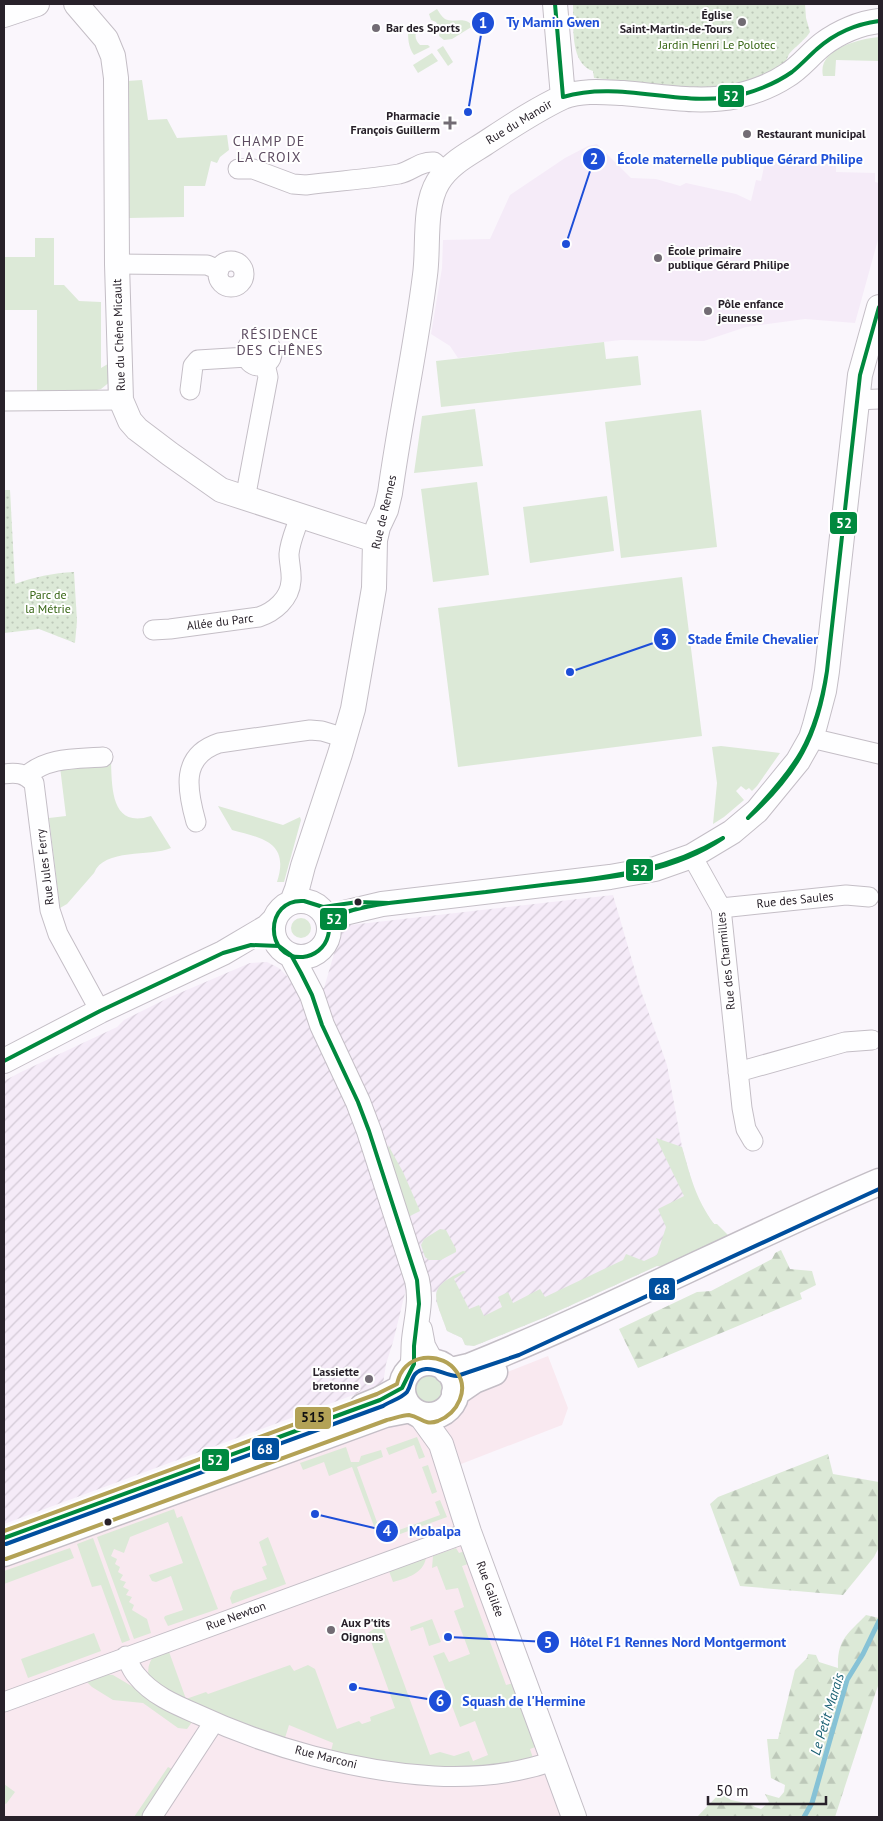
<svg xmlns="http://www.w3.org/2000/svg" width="883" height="1821" viewBox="0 0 883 1821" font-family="'PT Sans',sans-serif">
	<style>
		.commercial { fill: #f9e9f0 }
		.industrial { fill: url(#industrial-furrows) }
		.built { fill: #f5ebf8 }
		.grass { fill: #dce9d7 }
		.forest { fill: url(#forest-firs) }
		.garden { fill: url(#garden-dots) }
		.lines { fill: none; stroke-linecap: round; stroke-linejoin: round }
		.stream { stroke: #86c2d6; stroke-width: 5 }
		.minor-casing { stroke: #c4bec6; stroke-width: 21 }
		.tertiary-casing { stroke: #c4bec6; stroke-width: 26 }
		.secondary-casing { stroke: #c4bec6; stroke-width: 29 }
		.minor { stroke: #fefeff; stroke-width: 19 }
		.tertiary { stroke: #fefeff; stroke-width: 24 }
		.secondary { stroke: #fefeff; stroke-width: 26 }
		.bus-1-casing { stroke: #fff; stroke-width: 8 }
		.bus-2-casing { stroke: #fff; stroke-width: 8 }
		.bus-3-casing { stroke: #fff; stroke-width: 8 }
		.bus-1 { stroke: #00893e; stroke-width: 4 }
		.bus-2 { stroke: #004f9e; stroke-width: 4 }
		.bus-3 { stroke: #b3a256; stroke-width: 4 }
		.poi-dot { fill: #726c74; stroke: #fff; stroke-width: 2 }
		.bus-dot { fill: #28212a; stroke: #fff; stroke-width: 2 }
		.labels { text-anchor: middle; stroke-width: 4; stroke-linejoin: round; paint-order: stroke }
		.poi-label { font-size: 12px; font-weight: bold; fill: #28212a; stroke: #fff; text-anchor: start }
		.park-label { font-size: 12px; fill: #356412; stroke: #fff }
		.street-label { font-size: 12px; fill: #28212a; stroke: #fff }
		.neighbourhood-label { font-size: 14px; letter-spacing: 1px; fill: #5d4c61; stroke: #fff }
		.water-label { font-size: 14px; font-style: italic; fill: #1b6174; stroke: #fff }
		.leader { fill: none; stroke: #1d4ed8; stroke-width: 2 }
		.callout-dot { fill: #1d4ed8; stroke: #fff; stroke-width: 2 }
		.mark-label { font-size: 15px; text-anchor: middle; font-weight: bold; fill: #fff }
		.callout-label { font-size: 14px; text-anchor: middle; font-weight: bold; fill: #1d4ed8; stroke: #fff; stroke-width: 4; stroke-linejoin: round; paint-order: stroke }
		.line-badge { stroke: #fff; stroke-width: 2 }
		.badge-label { font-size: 14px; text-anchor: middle; font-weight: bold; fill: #fff }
		.pale-badge-label { font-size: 14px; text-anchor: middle; font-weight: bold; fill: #111 }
	</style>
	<defs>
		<pattern id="industrial-furrows" width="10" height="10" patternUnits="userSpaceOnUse" patternTransform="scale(1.25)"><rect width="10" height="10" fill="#f5ebf8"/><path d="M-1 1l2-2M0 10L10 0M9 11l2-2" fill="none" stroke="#d2c9d5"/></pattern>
		<pattern id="forest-firs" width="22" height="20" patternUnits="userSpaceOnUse" patternTransform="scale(1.25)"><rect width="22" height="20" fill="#dce9d7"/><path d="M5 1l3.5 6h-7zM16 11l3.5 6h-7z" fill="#bdc8b9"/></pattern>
		<pattern id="garden-dots" width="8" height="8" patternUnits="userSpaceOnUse" patternTransform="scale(1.25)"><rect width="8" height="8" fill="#dce9d7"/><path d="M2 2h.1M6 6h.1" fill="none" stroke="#bdc8b9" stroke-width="1.8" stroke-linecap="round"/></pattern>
	</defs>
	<rect width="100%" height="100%" fill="#faf6fc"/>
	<path class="commercial" d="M548,1356L568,1408L562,1425L456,1466L575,1817H4V1558L381,1420L434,1422L447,1418L467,1392L477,1384Z"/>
	<path class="industrial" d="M613,895L640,988L667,1065L682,1147L695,1193L702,1208L714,1224H717L665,1267L657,1266L543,1318L474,1346L465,1345L462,1338L447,1331L436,1301V1292L406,1289L393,1342L386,1364L383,1384L4,1524V1081L21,1072L117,1027L124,1020L168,998L250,963L267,962L279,968L288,977L295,989L324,988L342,926Z"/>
	<path class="built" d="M597,144L631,178L656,179L680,186L686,183L736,194L751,201L756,180L761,181L765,162L836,164V172L875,173V182L879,183V236L855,323L805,319L746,327L704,341L621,340L458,358L450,346L431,334L442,268L443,240L490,239L510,195L565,158L588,146Z"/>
	<path class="grass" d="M437,9C439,12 442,17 445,19C455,24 463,15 473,26L452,39L444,40L439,36L440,29L436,22L431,20L429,14Z
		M413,24L418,29C414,35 415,40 420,45H428L430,47L414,55C408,47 408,38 408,28Z
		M879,37V61L836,60L835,76H823C817,49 859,39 879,37Z
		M443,46L453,62L448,66L437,50Z
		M432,53L438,61L418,73L413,65Z
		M142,80L148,120L167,119L177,138L227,135L229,150L220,157L217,163L211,161L205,186H184V217L129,218L127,81Z
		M35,238H54V285H64L79,301L101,302V368L113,361L111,381L101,389L92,391H37V310H4V257H35Z
		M604,342L606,359L638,356L641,385L441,407L436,361Z
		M475,409L483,466L414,473L422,416Z
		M701,410L717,547L621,558L605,422Z
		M477,482L489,575L433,582L421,489Z
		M607,496L614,551L530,563L523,507Z
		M682,577L702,736L458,767L438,608Z
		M721,746L780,753L757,786L752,791L749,788L746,790L741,786L736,791L744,800L724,817L713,824L717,783L712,747Z
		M111,762C112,788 111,829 151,816L171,848C150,857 104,848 94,873L67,904L60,908L49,818L66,816L60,767Z
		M218,806L283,825L300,817L301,820L284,882H277C290,842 262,838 232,830Z
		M291 928a10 10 0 1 1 20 0a10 10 0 1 1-20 0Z
		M656,1138L682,1147C691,1178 695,1197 714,1224H717L731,1238L665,1267L657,1266L543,1318L474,1346L465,1345L462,1338L447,1331C435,1296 425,1289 463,1271L466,1272L454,1279L469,1309L479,1305L484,1316L502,1307L498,1297L508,1292L513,1303L540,1289L545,1297L623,1260L626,1254L644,1261L657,1255L666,1227L658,1209L684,1196Z
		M388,1145L403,1172L420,1211L408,1217L390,1163Z
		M440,1229L446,1230L456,1249V1252L441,1260H429L425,1257L421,1245L424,1239Z
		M415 1389a14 14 0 1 1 28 0a14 14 0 1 1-28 0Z
		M417,1437L425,1457L419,1459L414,1445L389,1455L386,1448Z
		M346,1447L351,1462H359L361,1456L381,1450L383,1457L357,1467L382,1536L378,1537L352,1467L329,1476L324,1462L303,1470L300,1463Z
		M428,1465L437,1492L432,1494L422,1467Z
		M440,1500L447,1517L392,1537L391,1533L440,1515L435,1502Z
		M174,1509L177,1518L182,1516L218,1609L168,1626L164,1618L165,1616L183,1610L171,1576L156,1582L152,1581L149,1575L183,1563L168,1522L130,1537L124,1553L114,1549L111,1556L117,1559L115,1564L120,1567L118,1572L123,1575L120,1580L126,1582L123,1587L129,1590L126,1595L132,1597L129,1602L134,1605L132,1610L147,1619L151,1633L134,1639L97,1537Z
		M268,1537L286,1584L232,1604L230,1598L233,1591L267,1579L262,1567L267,1565L259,1542Z
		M93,1538L130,1640L122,1643L101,1585L92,1587L77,1544Z
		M70,1548L74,1558L4,1584V1571Z
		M456,1548L459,1553L465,1551L474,1562L462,1566L506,1685L517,1682L538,1746L530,1749L533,1758L528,1761C511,1763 494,1767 478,1768C429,1772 378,1761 331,1751L333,1743L289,1725L285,1738L185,1702L150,1679C146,1670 149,1662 155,1654L168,1649L186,1699L206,1692L208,1694L290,1665L294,1671L308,1665L315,1669L337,1729L359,1721L362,1724L371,1721L370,1717L395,1708L368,1633L382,1623L430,1755L440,1752L454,1756L469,1751L473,1761L488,1755L475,1721L460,1727L433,1656L444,1652L449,1662L470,1654L454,1611L464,1607L458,1588L446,1590L437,1566L432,1568L433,1556Z
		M426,1558C423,1574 407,1578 393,1582L389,1571Z
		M432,1619L441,1642L429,1646L423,1627L411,1631L410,1627Z
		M94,1633L101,1651L28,1678L21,1659Z
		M101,1674L113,1675L192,1722L187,1729L178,1728L143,1703L113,1700L92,1687L85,1680Z
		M168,1767L174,1770L144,1817H134Z
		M4,1784L15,1792L6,1804L4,1803Z"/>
	<path class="forest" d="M781,1250L790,1269L812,1271L816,1285L800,1293L802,1299L638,1368L619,1329L697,1292L711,1291L772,1259L775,1253Z
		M828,1454L833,1474L879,1482V1547L874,1557L843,1595L740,1586L710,1504L718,1497Z
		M866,1615L879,1618V1683L871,1706L835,1817H697L720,1793L731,1800L751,1804L755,1807L761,1809L769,1802L765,1794L779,1798L784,1792L785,1785L771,1778L767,1739H778L795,1670L807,1658L808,1654L816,1655L819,1662L838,1668C837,1639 848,1634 866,1615Z"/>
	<path class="garden" d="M573,4H805L806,18L810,32C805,40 796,46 789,54C788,56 787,59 786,61C782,66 773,70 767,73C718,99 648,83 594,78L593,71C569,63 574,24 573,4Z
		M4,490H10L15,584C34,577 53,573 74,572L77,621L75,643L39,629L4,633Z"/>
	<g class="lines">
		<path class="stream" d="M804,1817L812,1803L847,1680L863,1654L879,1621"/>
		<g class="minor-casing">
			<path id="minor" d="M238,169H253L293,184L306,185C337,181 368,179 399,174C412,171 420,161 434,162L445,172
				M218 274a13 13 0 1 1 26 0a13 13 0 1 1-26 0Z
				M117,264L207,265L219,270
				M246 353a13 13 0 1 1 26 0a13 13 0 1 1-26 0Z
				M190,390L193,366L198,360L247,357
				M856,400L879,399
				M4,401L121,400
				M245,499L268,377L265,364
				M153,630L170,629L259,617C274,612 290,599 291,581C292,572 289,563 289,554C290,541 296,529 300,516
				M811,738L879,754
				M4,774C16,772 25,773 34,783L50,910L58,934L100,1011
				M26,776C48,757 75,759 103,757
				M196,822C187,790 180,756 219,743L310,730L322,731L345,738
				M692,856L721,908L742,1108L746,1129L753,1141
				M721,908L846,895L869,897
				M738,1072L845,1042L872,1040
				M126,1656C129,1663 132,1671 137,1676C152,1695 176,1705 197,1714C270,1748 354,1771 434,1776C474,1778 516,1774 553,1761
				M4,1702L469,1532
				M152,1817L214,1722"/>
		</g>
		<g class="tertiary-casing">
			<path id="tertiary" d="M76,4L106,39L113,56L116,78L117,264L121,400L130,421L137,429L170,454L221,490L375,540
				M555,4L563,97
				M4,15L37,4
				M273 929a28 28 0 1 1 56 0a28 28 0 1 1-56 0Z
				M292,902L297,889L303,866L340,754L353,709L374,588L375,540L378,527L386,510L390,493C400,420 416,348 425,275C429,247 423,207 438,182C449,164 467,155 484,144C510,127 535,110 563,97C583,90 602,92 623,93C660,96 700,104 737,96C754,92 771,86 786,76C800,68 810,54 823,44C839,32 860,23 879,21
				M329,925L333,920L344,913L382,904L610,877L655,869L692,856L732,832L757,811L798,761L811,738L815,725L824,691L827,671L860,375L879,307
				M291,955L312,995L322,1025L358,1102L369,1131L417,1280C422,1301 416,1320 414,1340C413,1349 414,1359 412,1368
				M4,1061L100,1011L223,953L267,927L275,919
				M420,1330L423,1346L432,1363
				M420,1415L441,1444L469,1532L574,1817"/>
		</g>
		<g class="secondary-casing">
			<path id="secondary" d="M402 1389a27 27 0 1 1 54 0a27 27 0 1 1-54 0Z
				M447,1370H456L469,1367C608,1311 741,1241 879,1182
				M455,1393L474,1380L494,1372
				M363,1407L380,1400L402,1388
				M4,1553L385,1414L411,1409"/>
		</g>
		<use href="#minor" class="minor"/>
		<use href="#tertiary" class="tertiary"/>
		<use href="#secondary" class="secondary"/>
		<g class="bus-1-casing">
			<path id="bus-1" d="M555,4L563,97
				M563,97C622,79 684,110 744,94C761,89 778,82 792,72C801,65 809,56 817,49C835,33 856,24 879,21
				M860,375L879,307
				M827,671L860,375
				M827,671L860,375
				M748,818C796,768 816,740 827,671
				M748,818C797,774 818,736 827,671
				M551,884C615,876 666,871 723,838
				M551,884C610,878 672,873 723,838
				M486,892L551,884
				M486,892L551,884
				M304,901L323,907L358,902L389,903C375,905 345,909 334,919C328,924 330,929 328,936C325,948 314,956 303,957C264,960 264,898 304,901Z
				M389,903L486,892
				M389,903L486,892
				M4,1061L100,1011L223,953L251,945L279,946
				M4,1538L380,1400L402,1388L414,1364V1346L419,1304L417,1280L369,1131L358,1102L322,1025L312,995L301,973L291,955L279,946"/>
		</g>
		<g class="bus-2-casing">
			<path id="bus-2" d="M6,1544L383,1406C389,1402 402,1398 407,1392C413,1383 410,1371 426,1369C437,1368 446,1376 457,1376L519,1355L879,1189"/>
		</g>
		<g class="bus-3-casing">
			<path id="bus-3" d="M4,1531L377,1394L397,1384C398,1380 399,1376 401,1373C412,1353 443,1353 456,1371C470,1389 458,1413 438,1421C424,1426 421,1417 409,1415C402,1415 393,1419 387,1420L6,1559"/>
		</g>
		<use href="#bus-1" class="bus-1"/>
		<use href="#bus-2" class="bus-2"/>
		<use href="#bus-3" class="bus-3"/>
	</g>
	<g class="poi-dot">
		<circle cx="742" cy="22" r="5"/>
		<circle cx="376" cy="28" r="5"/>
		<path d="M447.5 115.5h5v5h5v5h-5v5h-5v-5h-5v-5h5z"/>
		<circle cx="747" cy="134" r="5"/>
		<circle cx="658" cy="258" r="5"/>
		<circle cx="708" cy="311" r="5"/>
		<circle cx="369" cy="1379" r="5"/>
		<circle cx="331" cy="1630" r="5"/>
	</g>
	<g class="bus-dot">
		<circle cx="358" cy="902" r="4.5"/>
		<circle cx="108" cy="1522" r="4.5"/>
	</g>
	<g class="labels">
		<g class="poi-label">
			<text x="732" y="19" text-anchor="end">Église<tspan x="732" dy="14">Saint-Martin-de-Tours</tspan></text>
			<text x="386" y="32">Bar des Sports</text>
			<text x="440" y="120" text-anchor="end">Pharmacie<tspan x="440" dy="14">François Guillerm</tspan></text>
			<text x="757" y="138">Restaurant municipal</text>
			<text x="668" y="255">École primaire<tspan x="668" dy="14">publique Gérard Philipe</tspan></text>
			<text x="718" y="308">Pôle enfance<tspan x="718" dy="14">jeunesse</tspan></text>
			<text x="359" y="1376" text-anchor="end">L'assiette<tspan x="359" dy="14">bretonne</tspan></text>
			<text x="341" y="1627">Aux P'tits<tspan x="341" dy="14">Oignons</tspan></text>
		</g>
		<g class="park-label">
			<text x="717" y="49">Jardin Henri Le Polotec</text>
			<text x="48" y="599">Parc de<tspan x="48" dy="14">la Métrie</tspan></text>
		</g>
		<g class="street-label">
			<text transform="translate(519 122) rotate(-31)" y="4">Rue du Manoir</text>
			<text transform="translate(119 335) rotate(-92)" y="4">Rue du Chêne Micault</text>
			<text transform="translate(384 512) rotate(-77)" y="4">Rue de Rennes</text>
			<text transform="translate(220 622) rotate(-7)" y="4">Allée du Parc</text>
			<text transform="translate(45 867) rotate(-97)" y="4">Rue Jules Ferry</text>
			<text transform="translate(795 900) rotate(-6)" y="4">Rue des Saules</text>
			<text transform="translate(726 961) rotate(-96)" y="4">Rue des Charmilles</text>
			<text transform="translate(490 1589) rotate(70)" y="4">Rue Galilée</text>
			<text transform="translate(236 1616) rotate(-20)" y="4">Rue Newton</text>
			<text transform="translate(326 1757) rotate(14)" y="4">Rue Marconi</text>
		</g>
		<g class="neighbourhood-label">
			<text x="269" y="146">CHAMP DE<tspan x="269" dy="16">LA CROIX</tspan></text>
			<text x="280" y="339">RÉSIDENCE<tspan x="280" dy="16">DES CHÊNES</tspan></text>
		</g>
		<g class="water-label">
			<text transform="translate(827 1714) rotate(-73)" y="5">Le Petit Marais</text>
		</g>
	</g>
	<path class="leader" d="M468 112L483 23M566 244L594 159M570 672L665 639M315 1514L387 1531M448 1637L548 1642M353 1687L440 1701"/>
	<g class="callout-dot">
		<circle cx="468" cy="112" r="5"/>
		<circle cx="566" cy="244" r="5"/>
		<circle cx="570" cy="672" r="5"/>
		<circle cx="315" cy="1514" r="5"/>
		<circle cx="448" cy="1637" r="5"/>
		<circle cx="353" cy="1687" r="5"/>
		<circle cx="483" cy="23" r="12"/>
		<circle cx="594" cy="159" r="12"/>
		<circle cx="665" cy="639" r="12"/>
		<circle cx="387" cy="1531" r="12"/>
		<circle cx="548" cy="1642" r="12"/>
		<circle cx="440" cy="1701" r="12"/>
	</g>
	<g class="mark-label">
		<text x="483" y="28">1</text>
		<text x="594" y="164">2</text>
		<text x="665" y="645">3</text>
		<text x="387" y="1536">4</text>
		<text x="548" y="1648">5</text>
		<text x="440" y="1706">6</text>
	</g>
	<g class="callout-label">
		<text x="553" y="27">Ty Mamin Gwen</text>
		<text x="740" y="164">École maternelle publique Gérard Philipe</text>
		<text x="753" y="644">Stade Émile Chevalier</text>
		<text x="435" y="1536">Mobalpa</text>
		<text x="678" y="1647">Hôtel F1 Rennes Nord Montgermont</text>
		<text x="524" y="1706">Squash de l'Hermine</text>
	</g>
	<g class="line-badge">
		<rect x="717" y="84" width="28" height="24" rx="5" fill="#00893e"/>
		<rect x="829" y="511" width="29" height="24" rx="5" fill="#00893e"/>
		<rect x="625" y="858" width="29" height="24" rx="5" fill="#00893e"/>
		<rect x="319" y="907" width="29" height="24" rx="5" fill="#00893e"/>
		<rect x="648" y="1277" width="28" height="24" rx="5" fill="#004f9e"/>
		<rect x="294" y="1406" width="38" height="24" rx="5" fill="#b3a256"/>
		<rect x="251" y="1437" width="29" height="24" rx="5" fill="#004f9e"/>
		<rect x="201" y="1448" width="29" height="24" rx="5" fill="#00893e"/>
	</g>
	<g class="badge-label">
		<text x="731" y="101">52</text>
		<text x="844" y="528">52</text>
		<text x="640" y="875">52</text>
		<text x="334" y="924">52</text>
		<text x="662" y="1294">68</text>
		<text x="265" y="1454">68</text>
		<text x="215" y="1465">52</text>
	</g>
	<g class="pale-badge-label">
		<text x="313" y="1422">515</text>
	</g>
	<rect width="883" height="1821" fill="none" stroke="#28212a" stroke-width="10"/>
	<path d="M708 1796v8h118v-8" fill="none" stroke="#28212a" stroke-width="2.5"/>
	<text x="716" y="1796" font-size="15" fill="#28212a" stroke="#ffffff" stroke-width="4" paint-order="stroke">50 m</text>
</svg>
